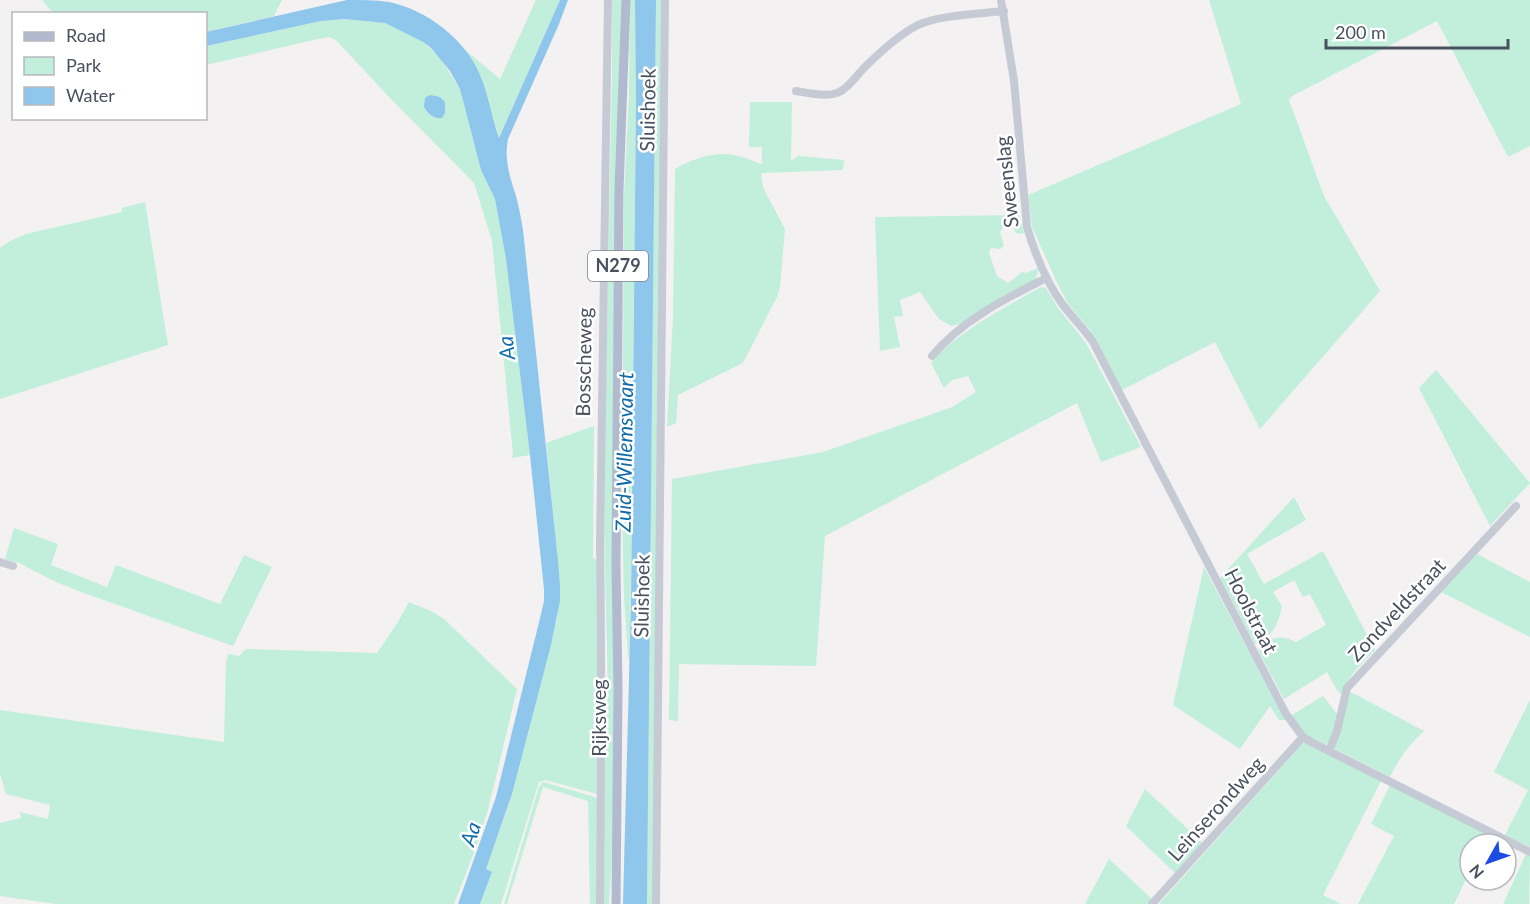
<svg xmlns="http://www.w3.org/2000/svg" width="1530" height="904" viewBox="0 0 1530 904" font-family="Lato,sans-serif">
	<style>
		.green { fill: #c1efdc }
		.water { fill: #8fc6eb }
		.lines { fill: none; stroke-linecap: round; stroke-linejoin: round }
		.minor { stroke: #c5cad5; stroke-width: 8 }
		.major { stroke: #b1bacf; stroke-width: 9 }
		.labels { text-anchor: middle; stroke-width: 5; stroke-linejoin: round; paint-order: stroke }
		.shield { fill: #fff; stroke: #80848e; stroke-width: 1.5 }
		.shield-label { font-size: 18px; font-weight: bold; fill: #49505e }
		.street-label { font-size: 20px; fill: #49505e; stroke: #fff }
		.water-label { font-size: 21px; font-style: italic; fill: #0f6cab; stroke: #fff }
	</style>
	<rect width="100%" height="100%" fill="#f3f1f1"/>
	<path class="green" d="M42,0H282L274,16L206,32V14L53,13Z
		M536,0H560L499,138L486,91L467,53L464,49L500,79Z
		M612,0H622L613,809L611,873L609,904H602L605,729L608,690L604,528L605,443L612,73Z
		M630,0H635L636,102L630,663L628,656L624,597L622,511L624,197L629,93Z
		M656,0H663L654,904H647Z
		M1209,0H1530V146L1508,157L1437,21L1292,96L1289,100L1324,196L1380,291L1260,429L1215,342L1122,390L1090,330L1069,305L1059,287L1032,227L1028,195L1241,104Z
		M344,19L385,23L423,42L440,58L460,89L481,170L495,199L506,259L530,455L512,458L513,454L492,241L474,183L389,97L336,40L329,37L318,39L206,65V46L321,21Z
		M750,102H792L791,161L798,156L844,160L843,170L761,173L763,188L785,229L780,287L777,297L743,363L678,395L676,423L667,427L673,316L675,169C693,158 718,150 739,156C747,158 754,162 762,164V147H749Z
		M145,202L168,345L0,399V248L10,241L26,234L122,212V208Z
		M1019,215L1024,233L1017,234L1012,226H1004L1000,232L1004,246L1000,249L991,248L989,253L997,276L1008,283L1022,272L1026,273L1038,268V273L1035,280L960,324L951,326L939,319L920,292L900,300L903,316L894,317L900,347L880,351L875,217Z
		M1041,287L1046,288L1058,308L1086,343L1141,447L1101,462L1077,403L825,536L816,666L679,664L678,721L669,720L672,479L823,452L941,411L952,407L976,392L968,376L952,380L944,388L931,363C937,354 946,347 955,340C982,319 1011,304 1041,287Z
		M1436,370L1530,483L1490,526L1419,388Z
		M594,426L593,558L597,560L599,585L597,794L546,780L539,782L501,904H480L492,873L485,870L507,810L518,771L557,619L560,585L546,443Z
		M1294,497L1306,520L1247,554L1264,584L1323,551L1375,650C1363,663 1346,677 1342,695L1337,690L1327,672L1284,699L1258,650C1269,637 1280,634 1296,642L1326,625L1310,594L1303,597L1294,580L1273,592L1282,606C1277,628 1274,633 1255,644L1220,578Z
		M14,528L58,544L51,565L107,587L116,565L220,604L244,555L272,567L233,646L84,593L56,582L19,563L5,559Z
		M1477,554L1530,582V637L1441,592Z
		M1204,567L1285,720H1279L1270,706L1240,749L1173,705Z
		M409,602L431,611L444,619L517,689L488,810L475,850L454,904H56L0,896V823L21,818L20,812L48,819L50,805L6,794L0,774V710L224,742L226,663L228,654L239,656L246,649L377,653L398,622Z
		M1351,692L1424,731C1408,746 1400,757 1390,777L1335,749L1334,744L1347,699Z
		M1323,696L1338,715L1330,741L1325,745L1302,732L1292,715Z
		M1530,700V847L1505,835L1528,790L1494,772Z
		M1304,742L1381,781L1323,895L1341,904H1159Z
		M543,782L592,796L600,800L599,904H590L588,801L543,787L507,904H504L539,787Z
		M1390,785L1488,835L1484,844H1470V871L1454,904H1358L1394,836L1371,824Z
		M1145,789L1203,843L1175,873L1126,826Z
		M1526,854L1530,856L1529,904H1503Z
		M1109,859L1152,899L1147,904H1085Z"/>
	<path class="water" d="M347,0C361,0 375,0 389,2C427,10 465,39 480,75C489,96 492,118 499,138L560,0H568L559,24L508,139C504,160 510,177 516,196C519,207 521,219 523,230L558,561L560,585V601L551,645L512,794L486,869L492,872L480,904H458L496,797L540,618L544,601V589L530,455L506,259L495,199L481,170L460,89L450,71L431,48L423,42L385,23L344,19L321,21L206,46V32Z
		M635,0H656L647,904H623L631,603L636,102Z
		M430,95L440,97L445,102V113L442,118C434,119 428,114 424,107L425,98Z"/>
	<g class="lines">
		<path class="minor" d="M1001,0L1014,81L1027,227C1035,254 1046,282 1063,305C1073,318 1084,329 1093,342L1286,714L1303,737L1313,743L1530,852
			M796,91C809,93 825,97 837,93C848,89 856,76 864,68C879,53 898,35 918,25C939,15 979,14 1004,11
			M932,356C962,320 1005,299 1046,278
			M0,562L13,566
			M1329,751L1337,731L1347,688L1516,506
			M600,904C601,784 602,665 600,545L608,0
			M656,904L665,0
			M1152,904L1303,737"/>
		<path class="major" d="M616,904L618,689L616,566L619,190L626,0"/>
	</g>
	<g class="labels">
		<rect class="shield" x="588" y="251" width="60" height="30" rx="4.5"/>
		<g class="shield-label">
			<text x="618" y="272">N279</text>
		</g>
		<g class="street-label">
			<text transform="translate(648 110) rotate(-89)" y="7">Sluishoek</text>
			<text transform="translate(1007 182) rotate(-96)" y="7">Sweenslag</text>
			<text transform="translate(584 362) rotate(-89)" y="7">Bosscheweg</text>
			<text transform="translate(642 596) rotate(-89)" y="7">Sluishoek</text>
			<text transform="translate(1397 610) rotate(-47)" y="7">Zondveldstraat</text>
			<text transform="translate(1251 611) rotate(63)" y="7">Hoolstraat</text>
			<text transform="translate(599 718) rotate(-90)" y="7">Rijksweg</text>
			<text transform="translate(1216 809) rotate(-48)" y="7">Leinserondweg</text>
		</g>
		<g class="water-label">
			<text transform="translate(507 348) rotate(-96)" y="7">Aa</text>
			<text transform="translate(625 452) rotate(-89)" y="7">Zuid-Willemsvaart</text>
			<text transform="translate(471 834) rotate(-71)" y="7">Aa</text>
		</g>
	</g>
	<rect x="12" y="12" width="195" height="108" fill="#ffffff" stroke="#b6b9bf" stroke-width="1.5"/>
	<rect x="24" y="32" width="30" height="9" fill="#b1bacf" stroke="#b6b9bf" stroke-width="1.5"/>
	<text x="66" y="42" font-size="18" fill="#49505e">Road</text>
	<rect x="24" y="57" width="30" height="18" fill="#c1efdc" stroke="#b6b9bf" stroke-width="1.5"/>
	<text x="66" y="72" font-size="18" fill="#49505e">Park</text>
	<rect x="24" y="87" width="30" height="18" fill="#8fc6eb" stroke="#b6b9bf" stroke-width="1.5"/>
	<text x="66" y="102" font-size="18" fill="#49505e">Water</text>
	<g transform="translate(1488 862) rotate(230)"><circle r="28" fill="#ffffff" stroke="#b6b9bf" stroke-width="1.5"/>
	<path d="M0-4.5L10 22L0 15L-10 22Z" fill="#1c4ce2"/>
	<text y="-9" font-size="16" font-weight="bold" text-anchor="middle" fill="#49505e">N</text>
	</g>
	<path d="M1326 39v9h182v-9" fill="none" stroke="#49505e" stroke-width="3"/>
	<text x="1335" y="39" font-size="18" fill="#49505e" stroke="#ffffff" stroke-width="4.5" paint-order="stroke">200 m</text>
</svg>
